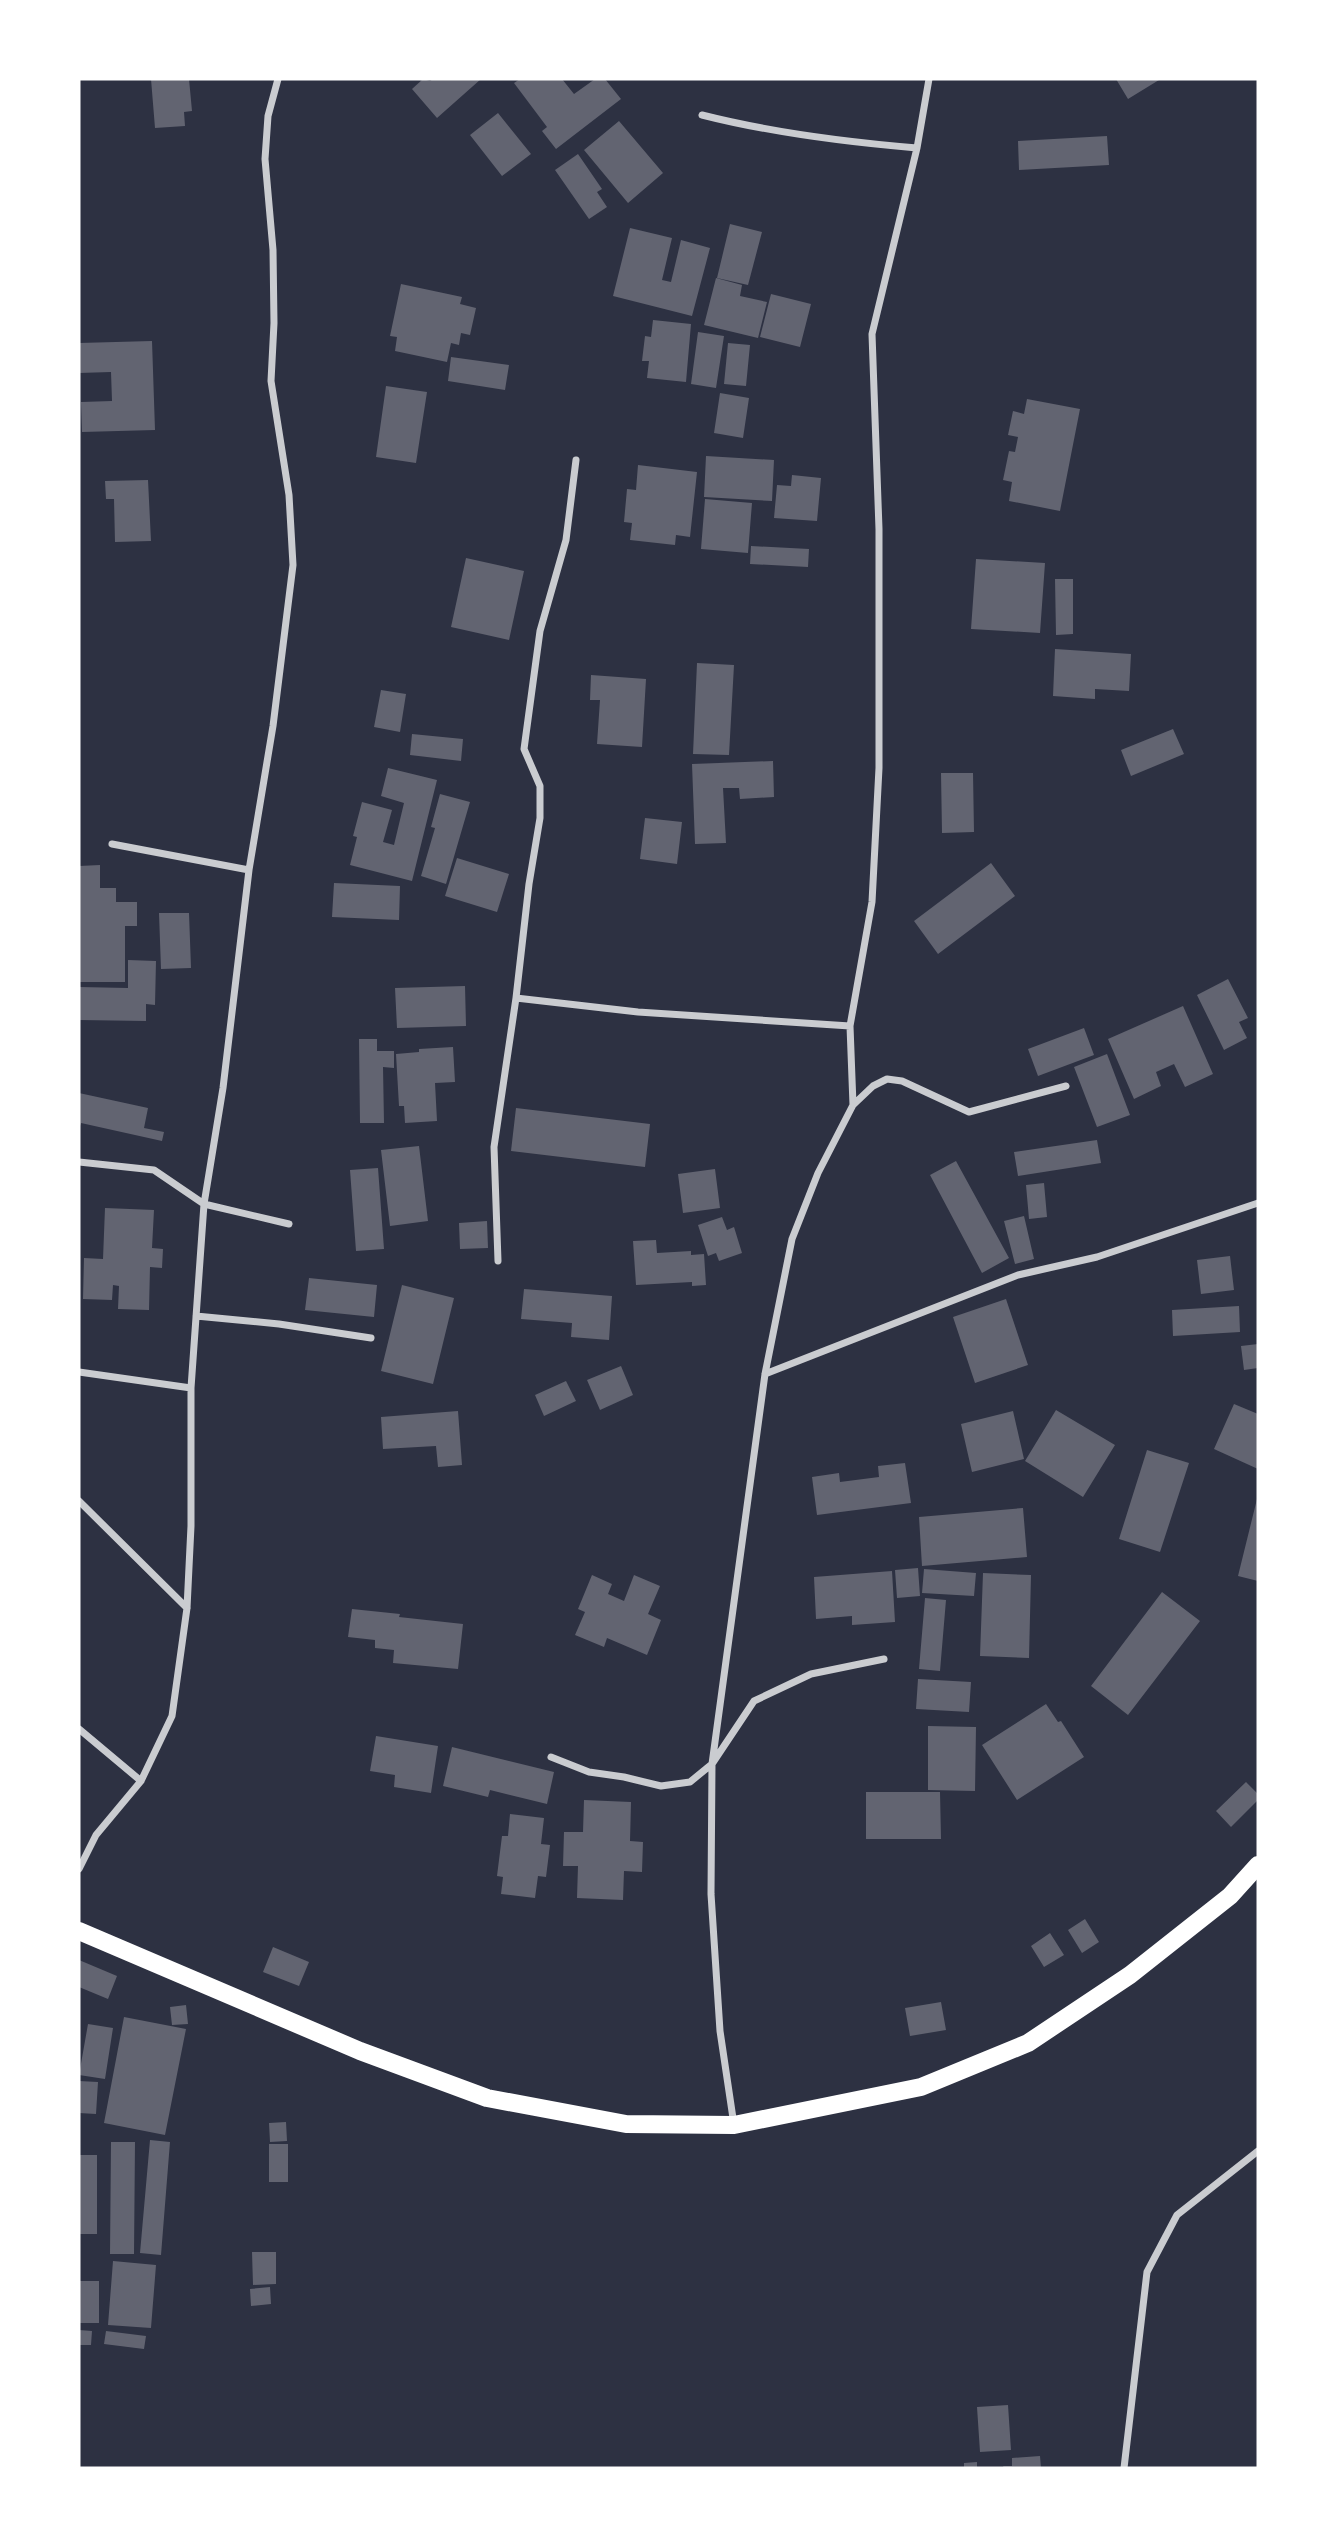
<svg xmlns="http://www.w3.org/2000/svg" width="1337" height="2547" viewBox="0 0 1337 2547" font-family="Helvetica,sans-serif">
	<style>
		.building { fill: #626471 }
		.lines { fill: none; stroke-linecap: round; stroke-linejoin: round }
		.minor { stroke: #caccd0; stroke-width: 7 }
		.primary { stroke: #fff; stroke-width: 18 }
	</style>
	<rect width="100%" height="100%" fill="#2d3142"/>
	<path class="building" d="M151,79H189L192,111L184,112L185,126L155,128Z
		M423,79L430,81L433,79H481L437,118L412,89Z
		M520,79H562L574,94L595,79H605L621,99L556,149L542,131L547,127L514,83Z
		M1116,79H1158L1159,80L1128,99Z
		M498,113L531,154L502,176L470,135Z
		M619,121L663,173L628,203L584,150Z
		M1107,136L1109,165L1019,170L1018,141Z
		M578,154L602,189L597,192L607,207L589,219L555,170Z
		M730,224L762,232L748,285L717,278Z
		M630,228L672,238L662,280L671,282L681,240L710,248L692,316L613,296Z
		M716,278L742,285L740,296L767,302L758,338L704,325Z
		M401,284L462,297L460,304L476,308L470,335L461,333L459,345L451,343L447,362L395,351L397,337L390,336Z
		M771,294L811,304L800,347L760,337Z
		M653,320L691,324L686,382L647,378L649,361H642L645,336L651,337Z
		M698,332L724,336L716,388L691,384Z
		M152,341L155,430L82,432L81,402L112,401L111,372L79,373V343Z
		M728,343L750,345L746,386L724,384Z
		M451,357L509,365L505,390L448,381Z
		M386,386L427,392L416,463L376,457Z
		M720,393L749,398L743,438L714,433Z
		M1027,399L1080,409L1060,511L1009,501L1012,482L1003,480L1009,451L1015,452L1018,437L1008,435L1013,411L1024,414Z
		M706,456L774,460L772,501L704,497Z
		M638,465L697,472L690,537L676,535L675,545L630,540L632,523L624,522L627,489L636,490Z
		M792,475L821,478L817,521L774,518L777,485L791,486Z
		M148,480L151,541L115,542L114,499H106L105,481Z
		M705,499L752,503L748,553L701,549Z
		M751,546L809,549L808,567L750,564Z
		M466,558L524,571L509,640L451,627Z
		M976,559L1045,563L1040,633L971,629Z
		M1055,579H1073V634L1056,635Z
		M1055,649L1131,654L1129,691L1095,689V699L1053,696Z
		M697,663L734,665L729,755L693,754Z
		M591,675L646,679L642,747L597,744L600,700H590Z
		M381,690L406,694L400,732L374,727Z
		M1173,729L1184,754L1131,776L1121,750Z
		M412,734L463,739L461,761L410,755Z
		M773,761L774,797L740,799L739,788H723L726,843L695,844L692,764Z
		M388,768L437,780L412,881L350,865L357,837L353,836L362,802L392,810L383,842L394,845L404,803L381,796Z
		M941,773H973L974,832L942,833Z
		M440,794L470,802L446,884L421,876L435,828L431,827Z
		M645,818L682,822L677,864L640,859Z
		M457,858L509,874L497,912L445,896Z
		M991,863L1015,896L938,954L914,921Z
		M100,865V888H116V902H137V926H125V982H79V866Z
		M334,883L400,886L399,920L332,917Z
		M159,913H189L191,968L161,969Z
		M128,960L156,961L155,1005L146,1004V1021L79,1020V987L128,988Z
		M1228,979L1248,1018L1239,1022L1247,1038L1224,1050L1197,995Z
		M465,986L466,1026L397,1028L395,988Z
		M1183,1006L1213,1074L1185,1087L1174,1064L1156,1072L1161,1086L1134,1099L1108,1039Z
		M1084,1028L1094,1055L1038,1076L1028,1049Z
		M359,1039H377V1051H394V1068L383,1067L384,1123H360Z
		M453,1047L455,1082L435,1083L437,1121L405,1123L404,1106H399L396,1054L419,1052V1049Z
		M1107,1054L1130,1115L1097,1127L1074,1067Z
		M79,1093L148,1108L144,1128L164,1132L162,1141L81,1123L79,1129Z
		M516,1108L650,1124L645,1167L511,1151Z
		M1097,1140L1101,1163L1018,1176L1014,1152Z
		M419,1146L428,1221L390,1226L381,1150Z
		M956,1161L1009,1258L982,1273L930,1175Z
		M378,1168L384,1249L356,1251L350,1170Z
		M715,1169L720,1208L683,1213L678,1174Z
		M1044,1183L1047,1217L1029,1219L1026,1185Z
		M105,1208L154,1210L152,1248L163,1249L162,1268L150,1267L149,1310L118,1309L119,1286L113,1285L112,1300L83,1299L84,1258L103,1259Z
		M1024,1216L1034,1259L1015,1264L1004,1221Z
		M722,1217L727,1230L734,1227L742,1253L719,1261L716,1253L708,1256L698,1225Z
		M487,1221L488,1248L460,1249L459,1223Z
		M656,1240L657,1253L691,1251V1255L704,1254L706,1285L692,1286V1282L636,1285L633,1241Z
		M1230,1256L1234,1290L1201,1294L1197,1260Z
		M309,1278L377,1285L374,1317L305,1310Z
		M402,1285L454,1298L433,1384L381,1371Z
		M524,1289L612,1296L609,1340L571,1337L572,1323L521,1319Z
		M1006,1299L1028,1365L975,1383L953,1317Z
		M1239,1306L1240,1332L1173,1336L1172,1310Z
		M1258,1344V1368L1244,1370L1241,1346Z
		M621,1366L633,1395L600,1410L587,1380Z
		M566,1381L576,1401L544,1416L535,1395Z
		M1234,1404L1258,1414V1469L1214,1449Z
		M1056,1410L1115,1445L1083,1497L1025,1461Z
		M458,1411L462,1465L438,1467L436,1446L383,1449L381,1417Z
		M1013,1411L1024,1459L972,1472L961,1424Z
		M1147,1450L1189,1463L1160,1552L1119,1539Z
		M905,1463L911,1503L817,1515L812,1477L839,1473L840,1482L879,1477L878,1466Z
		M1257,1499L1258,1500V1581L1238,1576Z
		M1023,1508L1027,1557L922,1566L919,1517Z
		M918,1568L920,1596L897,1598L895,1570Z
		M924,1569L976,1573L974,1596L922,1593Z
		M892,1571L895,1622L852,1625V1616L816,1619L814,1577Z
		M983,1573L1031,1575L1029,1658L980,1656Z
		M592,1575L612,1584L608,1594L624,1601L634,1575L660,1586L648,1614L661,1620L647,1655L607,1638L604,1647L575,1635L585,1612L578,1609Z
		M1162,1592L1200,1621L1128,1715L1091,1686Z
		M925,1598L946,1600L940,1671L919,1669Z
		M352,1609L400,1614L399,1617L463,1624L458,1669L393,1663L394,1650L375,1648V1640L348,1637Z
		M918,1679L971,1682L969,1712L916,1709Z
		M1046,1704L1058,1722L1061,1721L1084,1757L1017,1800L982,1745Z
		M928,1726L976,1727L975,1791L928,1790Z
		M376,1736L438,1746L431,1793L394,1787L395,1775L370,1771Z
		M452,1747L554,1772L547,1804L490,1790L488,1797L443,1786Z
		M1246,1782L1258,1794V1800L1231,1827L1216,1811Z
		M866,1792H940L941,1839H866Z
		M584,1800L631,1802L630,1841L643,1842L642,1872L624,1871L623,1900L577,1898L578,1866H563L564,1832H583Z
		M510,1814L544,1818L541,1844L550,1845L546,1877L538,1876L535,1898L501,1894L503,1877L497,1876L502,1836H508Z
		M1085,1919L1099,1942L1082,1953L1068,1930Z
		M1050,1933L1064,1955L1044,1967L1031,1946Z
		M273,1947L309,1962L299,1986L263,1972Z
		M79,1960L117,1976L108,1999L79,1987Z
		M941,2002L946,2030L910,2036L905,2008Z
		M186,2005L188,2024L172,2025L170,2007Z
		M124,2017L186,2029L165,2135L104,2123Z
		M88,2024L113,2028L105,2079L79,2075Z
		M79,2081L98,2082L96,2114L79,2113Z
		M286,2122L287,2141L270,2142L269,2123Z
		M150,2140L170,2142L161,2255L140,2253Z
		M111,2142H135L134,2254H110Z
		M269,2144H288V2182H269Z
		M79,2155H97V2234H79Z
		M252,2252H276V2284L253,2285Z
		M113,2261L156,2265L151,2328L108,2325Z
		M79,2281H99V2323H79Z
		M270,2287L271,2304L251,2306L250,2289Z
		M79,2330L92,2331L91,2345H79Z
		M106,2331L146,2336L144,2349L104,2344Z
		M1008,2405L1011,2450L980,2452L977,2407Z
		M1040,2456L1041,2468H1004L1003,2466H1012V2458Z
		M977,2462V2468H964V2463Z"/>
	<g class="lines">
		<path class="minor" d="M702,115C773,133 845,142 917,148
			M112,844L249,870
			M516,998L638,1012L850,1026
			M853,1105L873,1086L887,1079L902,1081L969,1112L1066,1086
			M79,1162L154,1170L204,1204L289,1224
			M498,1261L494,1147L516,998L529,884L540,818V786L524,749L540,631L566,540L576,460
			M196,1316L279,1324L371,1338
			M79,1372L191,1388
			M765,1374L1018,1275L1097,1257L1258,1203
			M79,1501L187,1608
			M79,1729L141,1781
			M551,1757L589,1772L624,1777L661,1786L690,1782L712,1764L754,1701L811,1674L884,1659
			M79,1869L96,1835L141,1781L172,1716L187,1608L191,1526V1388L204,1204L223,1088L249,870L273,726L293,565L289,495L271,381L274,323L273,250L265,159L268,116L278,79
			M734,2125L720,2031L711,1894L712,1764L765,1374L792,1239L818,1173L853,1105L850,1026L872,902L879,768V529L872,334L917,148L929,79
			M1124,2468L1147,2272L1177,2215L1258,2151"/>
		<path class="primary" d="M79,1931L360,2051L487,2098L626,2124L734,2125L921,2087L1028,2043L1130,1975L1230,1896L1258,1865"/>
	</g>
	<rect width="1337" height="2547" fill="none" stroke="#ffffff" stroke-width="161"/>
</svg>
